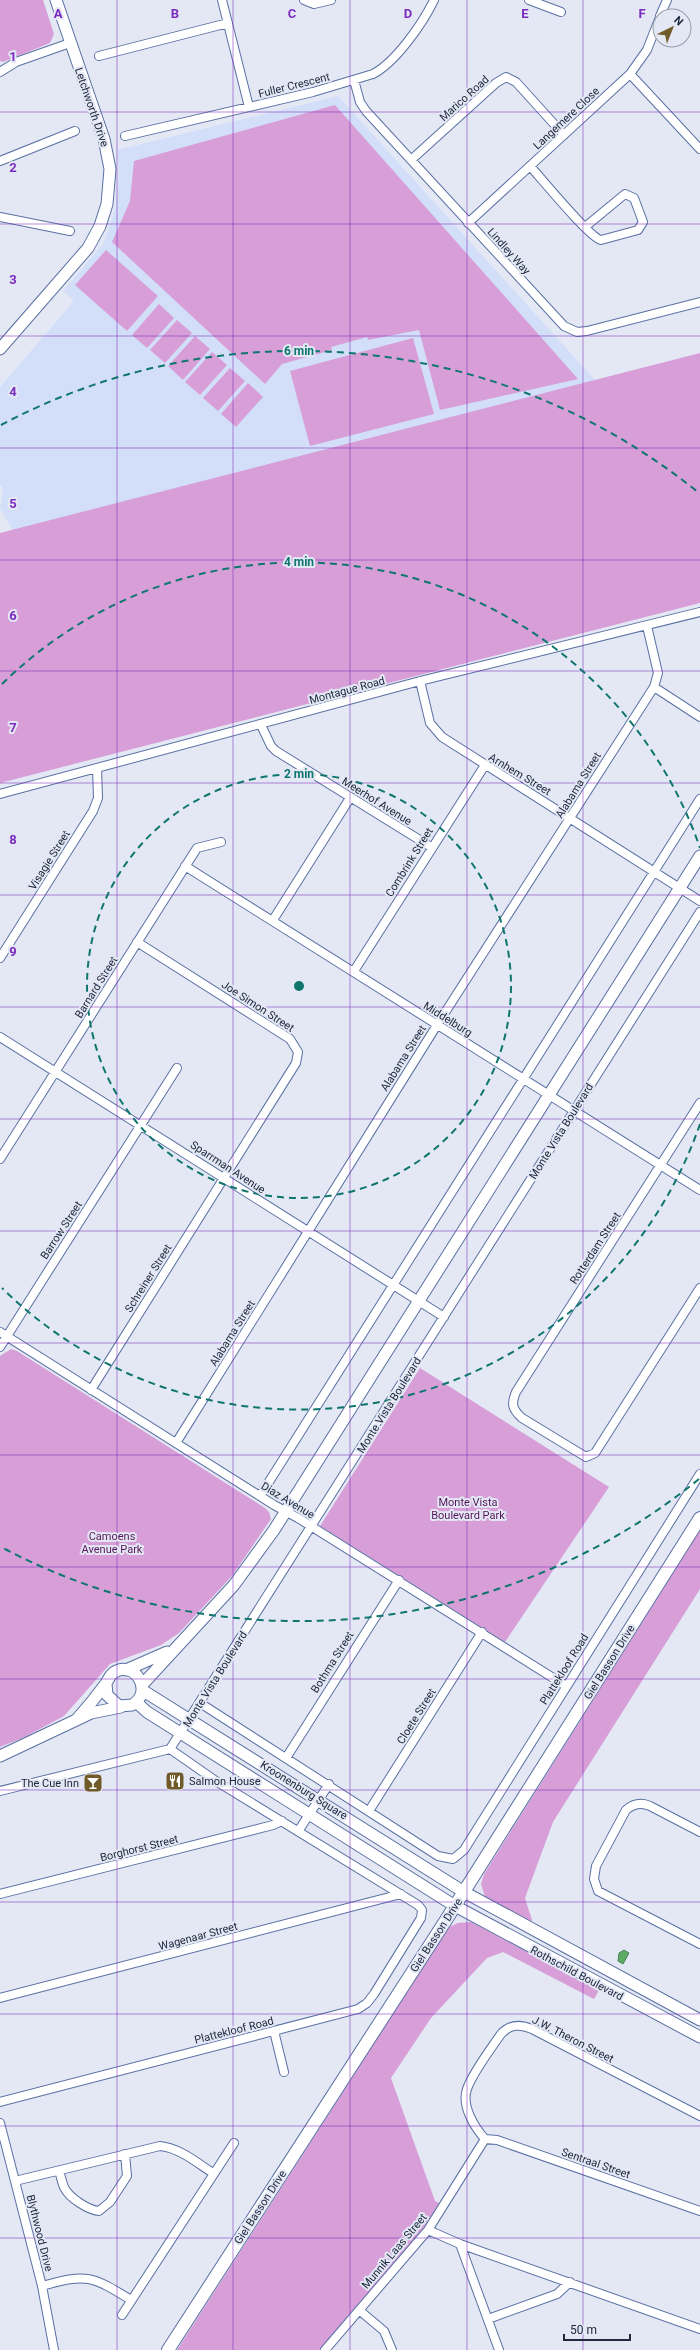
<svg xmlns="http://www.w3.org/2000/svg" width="700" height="2350" viewBox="0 0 700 2350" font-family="Roboto,sans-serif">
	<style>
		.built { fill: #d3dff9 }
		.green { fill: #d79ed8 }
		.water { fill: #5dab63; stroke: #4b8458 }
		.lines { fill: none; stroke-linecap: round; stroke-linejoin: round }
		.street-casing { stroke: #5a70a3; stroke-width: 10 }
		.secondary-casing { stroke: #5a70a3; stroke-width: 13 }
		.primary-casing { stroke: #5a70a3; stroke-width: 14 }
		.street { stroke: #fff; stroke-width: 8 }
		.secondary { stroke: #fff; stroke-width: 11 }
		.primary { stroke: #fff; stroke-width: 12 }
		.grid { fill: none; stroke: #7b2cbf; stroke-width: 1; stroke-opacity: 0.55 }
		.ring { fill: none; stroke: #0f766e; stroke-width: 2; stroke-dasharray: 7 5 }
		.labels { text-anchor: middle; stroke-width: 4; stroke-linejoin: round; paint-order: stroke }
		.street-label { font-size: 11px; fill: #20293f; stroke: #e3e8f4 }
		.park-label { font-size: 11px; fill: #561559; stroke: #e3e8f4 }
		.poi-label { font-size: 11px; fill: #20293f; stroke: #e3e8f4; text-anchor: start }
		.grid-label { font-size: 13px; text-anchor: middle; font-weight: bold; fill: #7b2cbf; stroke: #e3e8f4; stroke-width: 4; stroke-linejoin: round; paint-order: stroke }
		.centre { fill: #0f766e; stroke: #e3e8f4; stroke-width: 2 }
		.ring-label { font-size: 12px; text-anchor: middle; font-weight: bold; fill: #0f766e; stroke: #e3e8f4; stroke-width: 4; stroke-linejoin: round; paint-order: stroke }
	</style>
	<rect width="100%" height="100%" fill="#e3e8f4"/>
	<path class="built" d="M338,96L595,380L268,468L13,531L0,508L3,488L0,485V387L74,301L63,291L103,244L116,207L119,173L117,150Z"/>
	<path class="green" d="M0,0H43L54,34L50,43L3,62L0,61Z
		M335,105L578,379L440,410L419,330L368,340L367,337L331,347L332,350L282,364L265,384L112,242L130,201L134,161Z
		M106,250L158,296L127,331L75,285Z
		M159,304L174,318L147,348L132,335Z
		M177,320L192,333L165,363L150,350Z
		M195,336L210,349L183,380L168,366Z
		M413,338L434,414L310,446L290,371Z
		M212,352L227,365L200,395L185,382Z
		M700,353V603L0,783V533Z
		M230,368L245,381L218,411L203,398Z
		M248,383L263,397L236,427L221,414Z
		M11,1349L17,1351L265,1508L269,1512L271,1519L232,1576L179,1633L161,1645L110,1664L64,1716L25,1737L0,1747V1356Z
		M420,1368L609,1487L505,1642L320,1526Z
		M700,1530V1589L553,1822L525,1898L532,1920L529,1925L485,1897L481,1884L484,1874Z
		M471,1922L599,1990L594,1999L503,1952L487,1958L431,2018L391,2078L435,2201L439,2203L422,2230L321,2350H177L449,1927L458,1923Z"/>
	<path class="water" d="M624,1950L629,1953L623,1964L618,1961L619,1953Z"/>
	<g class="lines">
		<g class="street-casing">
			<path id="street" d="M222,0L249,107
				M304,0L314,4L331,0
				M529,0L561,12
				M660,16L667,0
				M99,56L228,23
				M0,72L16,62L70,43
				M630,74L700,149
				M354,80L360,102L366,111L564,326L577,332L587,331L700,302
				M125,136L313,92L373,74C396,62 423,23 434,0
				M411,160L496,83L506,77L516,82L564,135
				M0,161L75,131
				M530,166C541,178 590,238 601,240L638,230L643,222L634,198L625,194L585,227
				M0,217L70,231
				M468,223L630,74L647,50L660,17
				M647,626L658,673L654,687L700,717
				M420,681L430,723L442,737L700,901
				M261,725L271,746L276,751L431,847
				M0,794L420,681L700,612
				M185,866L700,1190
				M273,920L350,798
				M0,958L93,811L98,798L97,768
				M354,971L485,765
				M0,1037L444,1317
				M700,1103L516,1392C511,1404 512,1409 522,1418L586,1457L595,1453L700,1288
				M0,1159L197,848L221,842
				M0,1332L274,1505L298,1518L566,1686
				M0,1347L177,1068
				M91,1390L296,1063L298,1052L290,1039L137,942
				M176,1443L437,1025L654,687
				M260,1496L700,799
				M200,1703L438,1856L453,1859L464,1850L700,1474
				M286,1758L399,1580
				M0,1791L170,1749L700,912
				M369,1811L482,1632
				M299,1830L329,1784
				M700,1832L650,1806C641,1802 633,1804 626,1810L596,1866L594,1879L598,1891L700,1944
				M0,1894L273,1825L282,1821
				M0,1998L401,1894
				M274,2031L284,2072
				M0,2102L358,2009L367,2003L374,1994L421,1918L422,1910L418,1905L216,1781L170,1749
				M0,2123L42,2286L54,2350
				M485,2139C475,2128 461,2106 467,2089C473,2072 490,2050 501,2034C510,2024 520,2024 532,2029L700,2116
				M485,2139L497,2140L700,2211
				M59,2171C61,2176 62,2184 65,2189C70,2198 88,2210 99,2211L110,2202L127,2176L125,2154
				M15,2181L160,2146C180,2148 197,2163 213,2173
				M428,2230L460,2244L700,2329
				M460,2244L499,2350
				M42,2286C87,2273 92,2276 131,2300
				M359,2310L384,2331L392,2350
				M122,2315L234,2143
				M488,2319L557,2294L570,2282
				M325,2350L428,2230L485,2139"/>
		</g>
		<g class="secondary-casing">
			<path id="secondary" d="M0,349L88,248L100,226L107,204L110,169L104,139L56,0
				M126,1670L167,1652
				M142,1685L234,1585L274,1530L700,856
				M142,1690L464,1892L700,2020
				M136,1702L147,1712L455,1906L700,2037
				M77,1719C87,1708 96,1697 104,1686C108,1682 108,1677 113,1673C134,1658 155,1692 132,1705L119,1706L107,1695L106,1684
				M0,1756L91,1713L121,1707"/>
		</g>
		<g class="primary-casing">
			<path id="primary" d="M168,2350L446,1920L700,1518"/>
		</g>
		<use href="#street" class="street"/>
		<use href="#secondary" class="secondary"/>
		<use href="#primary" class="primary"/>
	</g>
	<path class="grid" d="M117,0V2350M233,0V2350M350,0V2350M467,0V2350M583,0V2350M0,112H700M0,224H700M0,336H700M0,448H700M0,560H700M0,671H700M0,783H700M0,895H700M0,1007H700M0,1119H700M0,1231H700M0,1343H700M0,1455H700M0,1567H700M0,1679H700M0,1790H700M0,1902H700M0,2014H700M0,2126H700M0,2238H700"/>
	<g class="ring">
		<circle cx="299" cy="986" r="212"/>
		<path d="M700 1124A424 424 0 0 1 2 1288M2 684A424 424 0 0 1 700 848"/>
		<path d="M699 1479A635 635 0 0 1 1 1547M1 425A635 635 0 0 1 699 493"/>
	</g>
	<defs>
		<g id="restaurant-square" transform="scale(1)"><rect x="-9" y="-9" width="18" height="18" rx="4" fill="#705a2a" stroke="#e3e8f4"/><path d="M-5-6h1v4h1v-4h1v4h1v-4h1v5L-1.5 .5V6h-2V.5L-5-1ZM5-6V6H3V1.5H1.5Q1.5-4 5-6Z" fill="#fff"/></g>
		<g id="bar-square" transform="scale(1)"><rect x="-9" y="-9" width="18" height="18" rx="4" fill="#705a2a" stroke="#e3e8f4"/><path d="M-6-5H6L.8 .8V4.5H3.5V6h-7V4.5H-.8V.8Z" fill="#fff"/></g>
	</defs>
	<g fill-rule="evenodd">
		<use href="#restaurant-square" x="175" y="1781"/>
		<use href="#bar-square" x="93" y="1783"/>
	</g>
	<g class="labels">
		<g class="street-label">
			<text transform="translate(294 85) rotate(-14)" y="4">Fuller Crescent</text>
			<text transform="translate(464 98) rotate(-42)" y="4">Marico Road</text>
			<text transform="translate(92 107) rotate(71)" y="4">Letchworth Drive</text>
			<text transform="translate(566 118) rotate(-43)" y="4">Langemere Close</text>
			<text transform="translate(509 251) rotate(48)" y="4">Lindley Way</text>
			<text transform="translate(347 690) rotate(-15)" y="4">Montague Road</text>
			<text transform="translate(520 774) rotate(31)" y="4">Arnhem Street</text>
			<text transform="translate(578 785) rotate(-58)" y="4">Alabama Street</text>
			<text transform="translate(377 801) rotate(32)" y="4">Meerhof Avenue</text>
			<text transform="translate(49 860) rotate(-58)" y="4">Visagie Street</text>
			<text transform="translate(409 862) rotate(-58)" y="4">Combrink Street</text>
			<text transform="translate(96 987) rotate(-58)" y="4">Barnard Street</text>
			<text transform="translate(258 1006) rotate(33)" y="4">Joe Simon Street</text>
			<text transform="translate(448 1019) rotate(32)" y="4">Middelburg</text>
			<text transform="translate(403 1058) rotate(-58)" y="4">Alabama Street</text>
			<text transform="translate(561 1131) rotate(-58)" y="4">Monte Vista Boulevard</text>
			<text transform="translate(228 1167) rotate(33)" y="4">Sparrman Avenue</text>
			<text transform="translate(61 1230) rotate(-57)" y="4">Barrow Street</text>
			<text transform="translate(595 1248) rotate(-57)" y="4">Rotterdam Street</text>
			<text transform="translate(148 1278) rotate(-58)" y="4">Schreiner Street</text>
			<text transform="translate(232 1333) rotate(-58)" y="4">Alabama Street</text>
			<text transform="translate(389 1405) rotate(-58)" y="4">Monte Vista Boulevard</text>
			<text transform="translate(288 1500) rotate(31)" y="4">Diaz Avenue</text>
			<text transform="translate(332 1662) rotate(-58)" y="4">Bothma Street</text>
			<text transform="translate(609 1662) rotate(-58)" y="4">Giel Basson Drive</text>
			<text transform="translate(564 1669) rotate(-58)" y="4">Plattekloof Road</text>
			<text transform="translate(215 1679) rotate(-58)" y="4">Monte Vista Boulevard</text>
			<text transform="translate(416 1716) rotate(-58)" y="4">Cloete Street</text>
			<text transform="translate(304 1790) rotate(32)" y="4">Kroonenburg Square</text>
			<text transform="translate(139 1848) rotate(-14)" y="4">Borghorst Street</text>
			<text transform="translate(436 1935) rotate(-57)" y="4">Giel Basson Drive</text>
			<text transform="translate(198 1936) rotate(-15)" y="4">Wagenaar Street</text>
			<text transform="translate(577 1973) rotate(28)" y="4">Rothschild Boulevard</text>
			<text transform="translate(234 2030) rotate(-14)" y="4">Plattekloof Road</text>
			<text transform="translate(573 2039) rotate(27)" y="4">J.W. Theron Street</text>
			<text transform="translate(596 2163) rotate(19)" y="4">Sentraal Street</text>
			<text transform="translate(260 2207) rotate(-57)" y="4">Giel Basson Drive</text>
			<text transform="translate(40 2233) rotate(76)" y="4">Blythwood Drive</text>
			<text transform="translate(394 2251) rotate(-50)" y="4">Munnik Laas Street</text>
		</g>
		<g class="park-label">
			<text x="468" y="1506">Monte Vista<tspan x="468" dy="13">Boulevard Park</tspan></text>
			<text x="112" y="1540">Camoens<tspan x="112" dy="13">Avenue Park</tspan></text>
		</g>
		<g class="poi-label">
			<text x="189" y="1785">Salmon House</text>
			<text x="79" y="1787" text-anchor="end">The Cue Inn</text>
		</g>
	</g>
	<g class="grid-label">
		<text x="58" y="18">A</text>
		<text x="175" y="18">B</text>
		<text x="292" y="18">C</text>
		<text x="408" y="18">D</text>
		<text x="525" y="18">E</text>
		<text x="642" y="18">F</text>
		<text x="13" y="61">1</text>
		<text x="13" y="172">2</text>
		<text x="13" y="284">3</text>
		<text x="13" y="396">4</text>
		<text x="13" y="508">5</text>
		<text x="13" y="620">6</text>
		<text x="13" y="732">7</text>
		<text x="13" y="844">8</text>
		<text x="13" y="956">9</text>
	</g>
	<circle cx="299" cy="986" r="6" class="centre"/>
	<g class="ring-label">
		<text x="299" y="355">6 min</text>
		<text x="299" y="566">4 min</text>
		<text x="299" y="778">2 min</text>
	</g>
	<g transform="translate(672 28) rotate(43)"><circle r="19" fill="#e3e8f4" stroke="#959cac"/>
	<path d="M0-3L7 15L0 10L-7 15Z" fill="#705a2a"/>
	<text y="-6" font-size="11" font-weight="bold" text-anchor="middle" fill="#20293f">N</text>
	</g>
	<path d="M564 2334v6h66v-6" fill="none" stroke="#20293f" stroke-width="2"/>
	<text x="570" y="2334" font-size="12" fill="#20293f" stroke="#e3e8f4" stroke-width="3" paint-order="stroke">50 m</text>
</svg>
